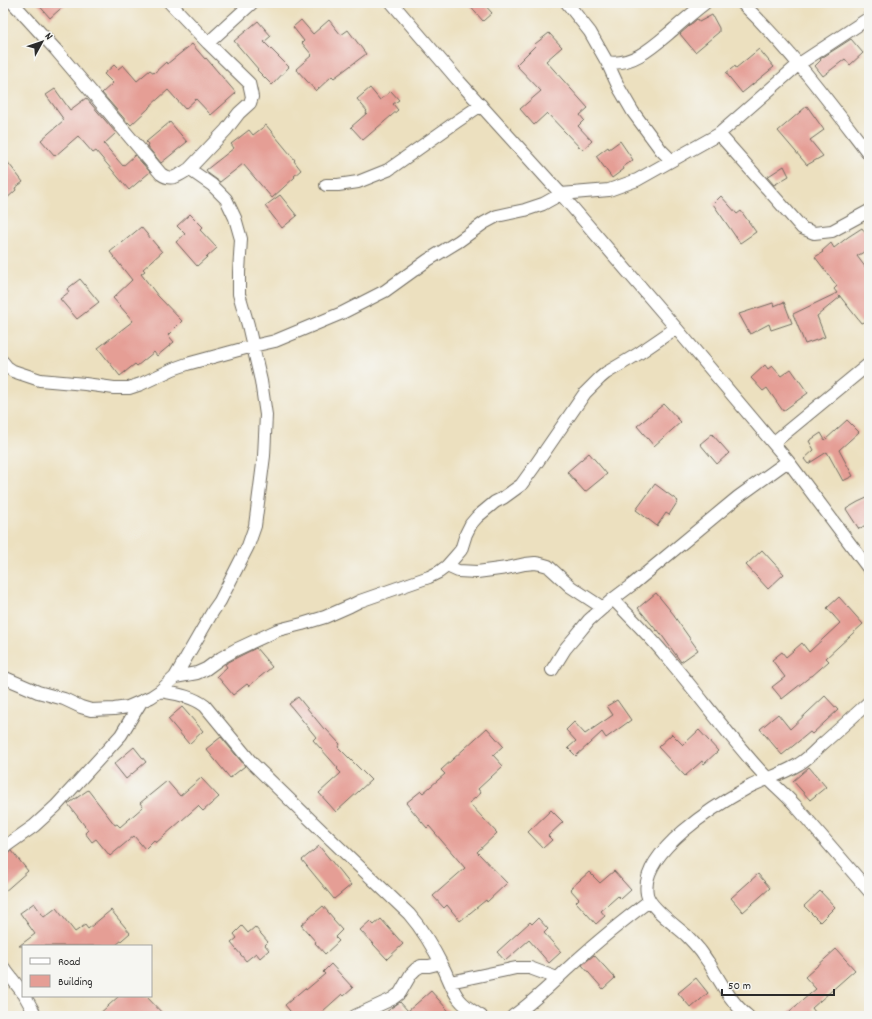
<svg xmlns="http://www.w3.org/2000/svg" width="872" height="1019" viewBox="0 0 872 1019" font-family="Dekko,sans-serif">
	<style>
		.building { fill: #e59e95 }
		.lines { fill: none; stroke-linecap: round; stroke-linejoin: round }
		.minor-casing { stroke: #6f6a5f; stroke-width: 14 }
		.minor { stroke: #fff; stroke-width: 12 }
	</style>
	<rect width="100%" height="100%" fill="#f6f6f2"/>
	<filter id="ink" filterUnits="userSpaceOnUse"><feTurbulence type="fractalNoise" baseFrequency=".025" numOctaves="2"/><feDisplacementMap in="SourceGraphic" scale="8" xChannelSelector="R" yChannelSelector="G"/><feConvolveMatrix kernelMatrix="1 2 1 2 8 2 1 2 1" color-interpolation-filters="sRGB"/></filter>
	<filter id="wash" filterUnits="userSpaceOnUse"><feTurbulence type="fractalNoise" baseFrequency=".012" numOctaves="4" result="noise"/><feDisplacementMap in="SourceGraphic" scale="16" xChannelSelector="R" yChannelSelector="G"/><feGaussianBlur stdDeviation="0.9" result="paint"/><feColorMatrix in="noise" values="0 0 0 0 0 0 0 0 0 0 0 0 0 0 0 0 0 1.4 0 .05"/><feComposite in="paint" operator="in"/></filter>
	<g filter="url(#wash)">
		<rect width="100%" height="100%" fill="#ece0bf"/>
		<g id="blocks">
			<path class="building" d="M37,3H67L50,18Z
				M467,3H483L492,13L483,21Z
				M712,15L719,28V32L695,52L680,34L697,19L699,22Z
				M301,20L313,34L329,20L341,35L348,30L366,54L334,78L332,76L316,91L296,69L312,55L302,43L304,41L293,27Z
				M258,21L271,36L264,42L289,67L272,85L257,70L258,69L234,41Z
				M549,33L562,47L546,61L588,108L580,115L584,120L578,126L592,141L582,150L547,113L534,125L520,109L541,91L516,65L536,45L535,44Z
				M851,39L863,53L850,65L845,59L823,76L815,66L821,60L820,59Z
				M192,44L205,59L206,58L236,93L211,115L196,99L185,109L168,90L149,107V108L131,125L128,122V123L102,93L113,83L104,74L114,65L118,69L123,65L137,81L150,70L154,73L166,62L167,64Z
				M759,49L774,67L742,93L726,73L735,66L736,68Z
				M370,88L380,100L391,91L399,100L393,104L398,110L363,140L351,127L367,113L366,111H367L357,99Z
				M55,89L70,110L86,98L116,133L104,144L123,166L135,155L150,172L129,190L96,151L93,153L78,136L55,156L41,140L64,120L46,95Z
				M807,106L824,130L810,140L823,156L807,165L778,131Z
				M170,122L187,142L161,163L147,146L148,144L146,142Z
				M266,125L295,160L294,161L301,170L294,176L295,177L272,198L243,164L220,182L209,174L206,170L234,148L231,144L249,130L253,135Z
				M620,141L633,160L623,167L624,169L612,178L596,156L608,147L609,149Z
				M3,156L23,182L15,188L16,190L3,202Z
				M784,166L789,176L774,185L767,177Z
				M280,195L297,216L282,228L265,206Z
				M721,196L737,214L741,211L756,232L740,243L713,204Z
				M190,214L203,227L200,230L217,248L197,266L176,242L185,234L177,226Z
				M141,227L162,252L143,269L145,271L141,274L158,296L182,321L168,335L174,342L157,356L154,352L137,366L135,364L120,376L98,348L133,321L113,298L132,280L110,252L122,242V243Z
				M862,228L869,239V249L857,256L869,272V320L861,323L839,295L840,297L817,316L825,337L805,344L793,314L837,293L834,289L837,286L815,257L823,252L822,251L831,243L834,248L848,237Z
				M80,279L99,302L77,319L60,299L69,292L67,289Z
				M784,302L792,323L771,330L769,324L750,334L739,314L773,303L774,306Z
				M765,365L768,369L772,366L781,376L791,369L808,393L783,411L767,388L763,391L751,378Z
				M664,404L681,422L654,446L637,426Z
				M847,420L859,432L839,450L853,476L843,481L827,452L808,464L804,459L814,450L809,441L821,433L825,440Z
				M712,434L729,453L717,464L700,444Z
				M589,453L607,474L585,492L567,472Z
				M655,484L678,501L669,515L666,513L657,526L636,510Z
				M869,497V523L859,529L846,509L858,502Z
				M762,550L784,574L768,589L746,565Z
				M656,593L675,616H674L698,650L681,662L658,630L657,631L638,608Z
				M839,597L863,624L826,658L829,661L812,676H811L782,699L772,687L785,677L772,660L782,652L786,657L802,643L809,652L840,623L827,608Z
				M256,648L272,667L249,686L247,684L233,695L217,676L227,667L225,664L238,657Z
				M825,696L838,710L812,734L810,732L782,755L760,729L778,714L790,729Z
				M298,697L324,729L325,728L340,744L338,747L371,780L336,812L319,793L341,773L337,769L338,768L313,740L316,737L289,704Z
				M617,700L631,720L606,738L602,732L576,756L568,748L576,741L566,730L574,722L585,734L613,715L607,706Z
				M182,707L203,731L189,744L168,719Z
				M487,728L503,746L493,755L503,766L478,789L481,793L469,803L497,833L477,852L507,883L487,902L486,900L460,921L447,905L444,908L433,896L465,868L429,826L427,828L406,803L421,791L423,793L445,774L441,770Z
				M699,730L718,751L704,764L702,761L685,776L658,747L672,734L683,745Z
				M221,737L245,766L230,778L206,749Z
				M134,747L146,762L126,779L114,764Z
				M809,767L826,787L810,800L793,781Z
				M201,778L219,797L203,811L198,806L156,843L154,840L145,849L134,836L110,856L96,839L92,842L85,833L88,830L68,804L88,790L115,825L117,824L120,827L143,807L140,803L167,781L180,796Z
				M551,810L563,822L548,836L552,840L543,848L528,832Z
				M319,846L351,885L334,899L302,860Z
				M12,851L28,871L3,893V857Z
				M614,871L631,890L621,899L618,896L601,911L605,916L596,924L576,902L579,899L570,889L589,872L600,883Z
				M758,874L770,888L743,912L731,898Z
				M820,891L835,907L820,922L804,906Z
				M34,903L44,917L56,908L75,932L85,925L88,929L111,910L130,933L115,946H19L35,934L20,913Z
				M323,906L334,919L333,920L342,930L335,937L339,941L325,954L315,943L316,942L301,925Z
				M538,918L548,929L544,933L561,952L549,963L529,940L505,961L497,952L530,922L532,924Z
				M381,919L403,944L387,959L360,930L370,921L374,925Z
				M242,926L248,933L255,927L268,942L265,945L269,950L260,958L256,953L246,961L231,943L237,938L234,934Z
				M836,949L855,970L812,1008L818,1016H784L816,989L805,977Z
				M594,955L615,978L603,989L582,965Z
				M331,964L353,988L344,996L342,994L323,1011L328,1016H294L285,1005L305,988L306,990L325,974L323,972Z
				M696,978L708,993L691,1008L678,993Z
				M431,991L453,1016H382L391,1008L400,1002L408,1011Z
				M119,996H146L165,1016H97Z"/>
		</g>
	</g>
	<g filter="url(#ink)">
		<use href="#blocks" fill-opacity="0" stroke="#6f6a5f" stroke-width="1"/>
		<g class="lines">
			<g class="minor-casing">
				<path id="minor" d="M13,3L56,50L161,174C172,182 179,175 189,169L212,185L226,199L235,218L241,239L239,272V294L248,325L261,381L266,415L264,456L255,526L248,546L220,601L213,611L175,677
					M170,3L208,43L249,83L251,92L252,97L250,103L239,113L226,130L189,169
					M392,3L457,79L561,194L676,328L788,461L869,569
					M567,3L590,32L607,62L619,88L633,112L661,150L671,160
					M742,3C790,49 829,102 869,154
					M208,43L252,3
					M607,62C633,67 656,44 674,29C684,20 694,12 705,3
					M719,134L802,228L814,233L832,231L869,211
					M326,185H338L358,182L388,170L456,122L481,105
					M3,362L7,367L13,371L40,380L85,384L114,388H129L141,384L173,369L187,364L253,346L275,341L342,313L385,291L428,260L459,241L484,223L497,216L525,210L543,204L561,194L609,190L637,180L719,134L799,64L869,18
					M773,443L869,364
					M447,566L458,571L477,572L507,568L525,564L535,563L541,564L548,566L571,587L603,608
					M613,599C630,617 649,635 665,655C696,691 724,730 756,766C768,780 782,791 795,805L869,891
					M552,670L565,649L576,636L589,620L613,599L633,584L738,497L788,461
					M3,677L38,692L64,699L81,707L91,710L114,709L128,707L151,697L160,691L175,677L197,673L206,669L221,658L235,650L278,630L302,624L325,617L350,606L360,601L429,577L439,572L447,566L455,557L461,550L466,534L471,524L477,517L495,502L503,498L521,485L534,467L585,393L600,378L606,373L638,354L676,328
					M160,691C176,694 192,696 205,706L252,763L322,831L409,914C423,930 434,949 444,969C449,979 452,990 459,999C465,1007 473,1011 481,1016
					M3,848L34,826L56,806L121,735L141,702
					M3,967L23,993
					M450,982L516,968H530L557,978
					M25,996L36,1016
					M355,1016L392,999L400,993L411,974L416,969L421,966H429L441,963
					M513,1016C536,1000 555,980 576,961C599,940 624,920 649,901
					M748,1016C731,1003 720,981 709,963C705,958 702,952 698,948C694,943 690,939 686,935C675,925 649,907 647,894C639,852 718,804 749,787C765,779 783,774 799,764C806,760 813,753 819,747C836,732 853,717 869,702"/>
			</g>
			<use href="#minor" class="minor"/>
		</g>
	</g>
	<rect width="872" height="1019" fill="none" stroke="#f6f6f2" stroke-width="16"/>
	<rect x="22" y="945" width="130" height="52" fill="#f6f6f2" stroke="#a5a5a2"/>
	<rect x="30" y="958" width="20" height="6" fill="#ffffff" stroke="#a5a5a2"/>
	<text x="58" y="965" font-size="12" fill="#2b2b2b">Road</text>
	<rect x="30" y="975" width="20" height="12" fill="#e59e95" stroke="#a5a5a2"/>
	<text x="58" y="985" font-size="12" fill="#2b2b2b">Building</text>
	<g transform="translate(42 42) rotate(50)" stroke="#f6f6f2" stroke-width="3" paint-order="stroke">
	<path d="M0-3L7 15L0 10L-7 15Z" fill="#2b2b2b"/>
	<text y="-6" font-size="11" font-weight="bold" text-anchor="middle" fill="#2b2b2b">N</text>
	</g>
	<path d="M722 989v6h112v-6" fill="none" stroke="#2b2b2b" stroke-width="2"/>
	<text x="728" y="989" font-size="12" fill="#2b2b2b" stroke="#f6f6f2" stroke-width="3" paint-order="stroke">50 m</text>
</svg>
